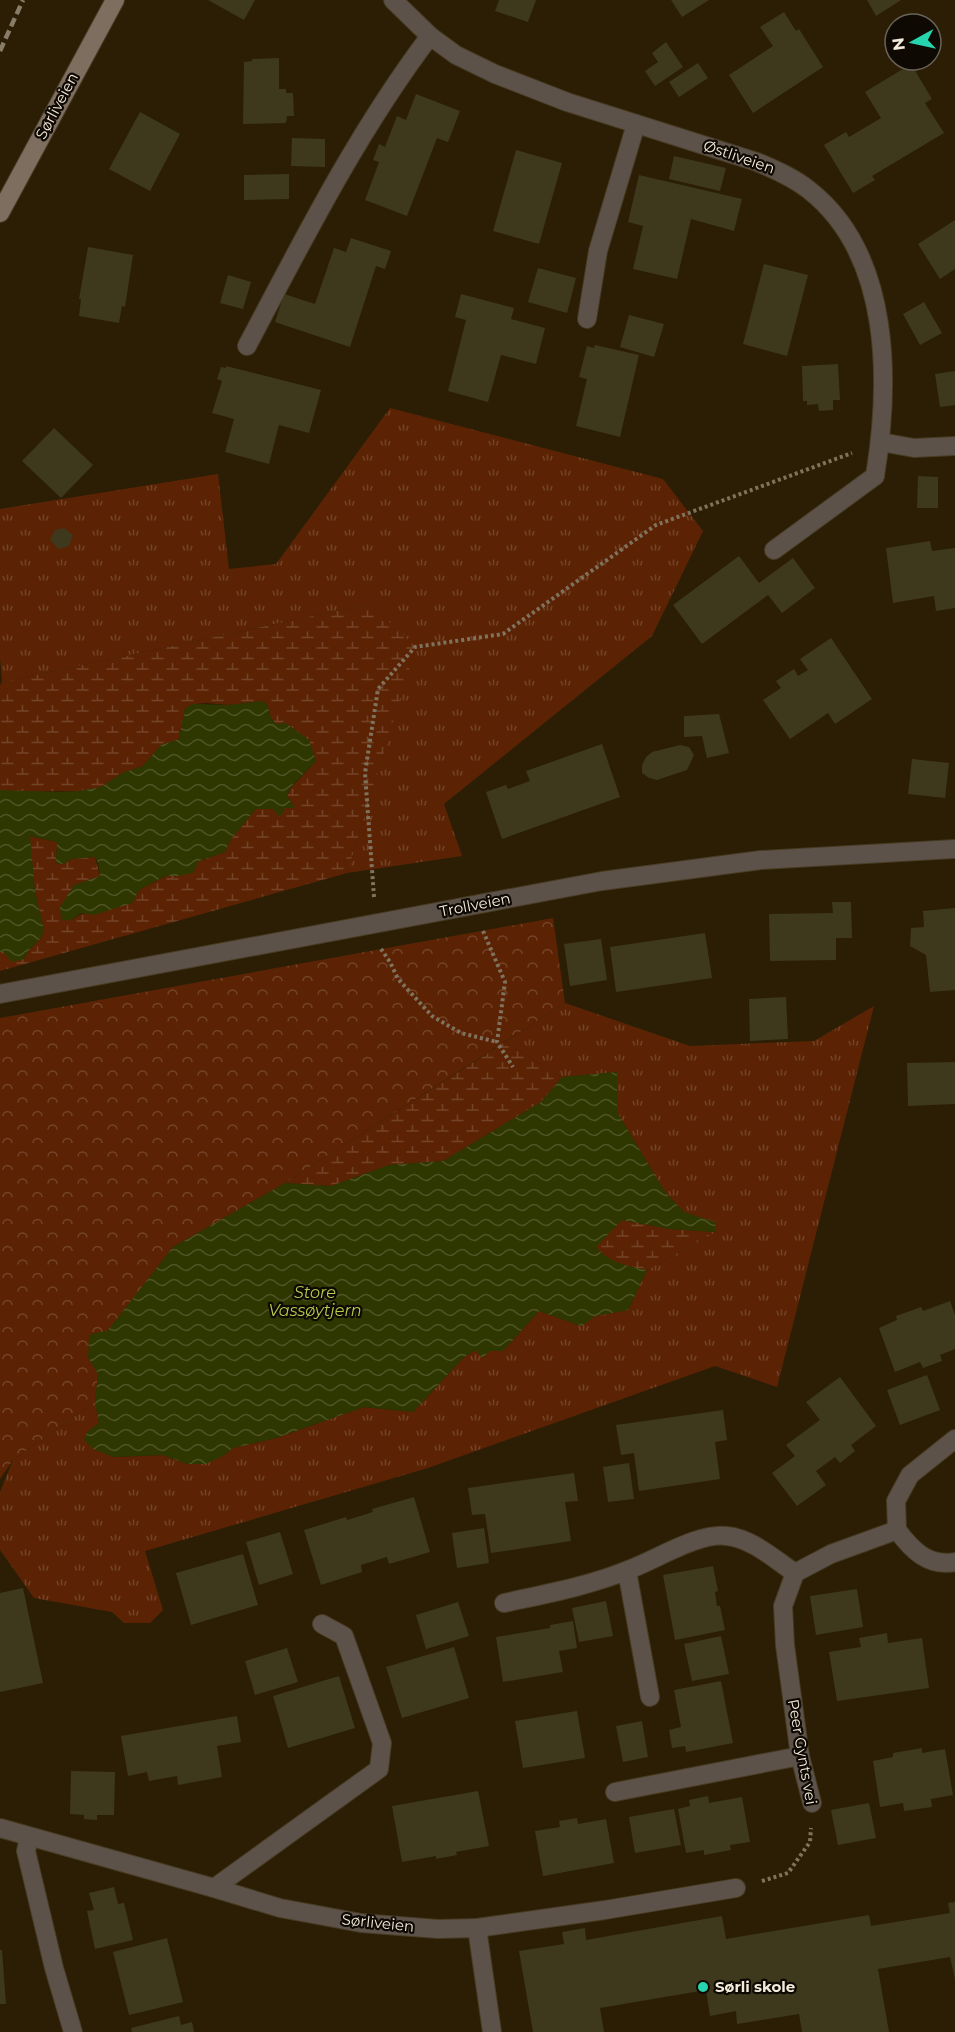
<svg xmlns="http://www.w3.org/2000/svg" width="955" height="2032" viewBox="0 0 955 2032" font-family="Montserrat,sans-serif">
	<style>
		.grass { fill: url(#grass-tufts) }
		.forest { fill: url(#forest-crowns) }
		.wetland { fill: url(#wetland-marsh) }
		.water { fill: url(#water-waves) }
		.building { fill: #3e391d }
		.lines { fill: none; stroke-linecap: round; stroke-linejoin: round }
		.lane-casing { stroke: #473b22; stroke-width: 20 }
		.street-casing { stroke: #473b22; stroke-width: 20 }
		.secondary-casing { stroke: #473b22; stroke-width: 20 }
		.path { stroke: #7f735e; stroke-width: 4; stroke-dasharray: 3 3; stroke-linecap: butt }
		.lane { stroke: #5c5249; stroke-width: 18 }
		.street { stroke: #5c5249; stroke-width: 18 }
		.secondary { stroke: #7e6e60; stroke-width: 18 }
		.rail { stroke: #877c67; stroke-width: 4.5; stroke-dasharray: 9 4.5; stroke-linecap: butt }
		.poi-dot { fill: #26d5ae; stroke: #0e0902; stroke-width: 2 }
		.labels { text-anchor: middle; stroke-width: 4.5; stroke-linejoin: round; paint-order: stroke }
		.street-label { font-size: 15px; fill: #f3eadb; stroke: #0e0902 }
		.poi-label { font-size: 15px; font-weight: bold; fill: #f3eadb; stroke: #0e0902; text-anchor: start }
		.water-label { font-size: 16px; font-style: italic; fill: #b7cc4b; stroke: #0e0902 }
	</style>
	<defs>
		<pattern id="grass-tufts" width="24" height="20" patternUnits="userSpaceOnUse" patternTransform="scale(1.5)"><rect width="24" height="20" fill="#5b2304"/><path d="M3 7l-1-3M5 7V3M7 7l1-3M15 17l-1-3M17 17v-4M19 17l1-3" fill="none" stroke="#734328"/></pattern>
		<pattern id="forest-crowns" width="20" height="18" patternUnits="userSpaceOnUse" patternTransform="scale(1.5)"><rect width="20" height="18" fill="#5b2304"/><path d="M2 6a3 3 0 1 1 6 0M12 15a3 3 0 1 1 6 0" fill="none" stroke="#734328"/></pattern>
		<pattern id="wetland-marsh" width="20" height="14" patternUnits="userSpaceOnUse" patternTransform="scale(1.5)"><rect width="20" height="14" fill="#5b2304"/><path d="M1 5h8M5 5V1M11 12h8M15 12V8" fill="none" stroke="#734328"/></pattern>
		<pattern id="water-waves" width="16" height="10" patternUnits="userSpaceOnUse" patternTransform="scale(1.5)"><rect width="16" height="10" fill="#2f3700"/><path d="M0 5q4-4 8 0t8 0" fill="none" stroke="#4e5425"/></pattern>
	</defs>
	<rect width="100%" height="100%" fill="#2b1e04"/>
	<path class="grass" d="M390,408L663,479L703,531L652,636L444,804L462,856L347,873L415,647L370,604L2,682L0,657V509L218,474L229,569L276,564Z
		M565,1003L690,1046L814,1041L874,1006L777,1387L715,1366L428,1468L145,1551L163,1610L150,1623H124L112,1612L34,1598L0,1550V1492L13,1460L95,1402L99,1423L87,1432L113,1457L163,1455L187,1464L223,1456L233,1448L276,1438L364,1407L413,1412L464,1357L476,1350L503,1351L539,1311L581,1326L595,1316L628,1310L647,1270L716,1232L684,1212L665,1192L617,1112L616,1072L562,1077L505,1042Z"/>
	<path class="forest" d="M553,918L565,1003L285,1183L173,1247L88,1357L98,1374L95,1402L13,1460L0,1479V1018Z"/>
	<path class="wetland" d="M370,604L416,647L347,873L0,971V952H3L24,959L29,950L41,938L44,930L35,892L29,836L57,842L56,863L64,864L71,859L95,857L100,876L84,882L72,920C88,907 113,909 132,903L139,890L166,876H178L199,861L225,852L231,839L256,809L285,808L291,801L287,796L290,789L316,761L309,740L276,724L271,718L267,704L262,701L228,705L206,703L194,704L185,708L179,739L161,745L143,766L122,773L101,787L79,791L3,792L0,790V685L2,682Z
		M505,1042L562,1077L541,1102L443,1161L389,1165L331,1186L285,1183Z
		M622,1220L670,1229L716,1232L647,1270C627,1266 609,1263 595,1247Z"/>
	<path class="water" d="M262,701L267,704L271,718L276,724L286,723L309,740L316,761L290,788L287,796L295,808H285L280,817L273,809H256L231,839L225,852L199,861L193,873L178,876H165L139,890L132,903L94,915L81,913C74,918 70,923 61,919L60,907L74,885L100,876L98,863L95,857L71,859L64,864L56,863L57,842L30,836L35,892L44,930L41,938L29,950L24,959L12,962L3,952H0V790L59,792L79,791L101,787L122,773L143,766L161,745L179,739L185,708L193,704L228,705Z
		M617,1072V1112L665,1192L684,1212L715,1222L716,1232L670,1229L622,1220L596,1247C609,1263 628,1266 647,1270L628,1310L595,1316L581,1326L539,1311L503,1351H490L482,1358L476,1350L464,1357L413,1412L364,1407L276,1438L233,1448L223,1456L206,1464H187L163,1455L113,1457L93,1449L84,1440L87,1432L99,1423L95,1402L98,1374L88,1357L89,1335L108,1330L173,1247L285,1183L331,1186L389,1165L443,1161L541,1102L562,1077Z"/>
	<path class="building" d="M208,0H255L244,20Z
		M499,0H536L528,22L495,11Z
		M671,0H709L682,17Z
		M867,0H901L876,16Z
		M784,12L796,31L799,29L823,67L753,113L729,75L773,46L760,27Z
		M666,42L683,67L655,86L645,71L658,62L652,53Z
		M279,58V89H286V93H293L294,116H287L286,123L243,124L244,62L252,61V59Z
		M698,63L708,78L679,97L669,82Z
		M911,64L932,99L925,103L944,133L872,176L875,180L853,193L824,145L846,132L849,137L881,118L865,92Z
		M416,94L460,111L448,142L437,138L407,216L365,200L379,162L373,160L379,144L385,147L397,116L406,120Z
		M140,112L180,134L150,191L109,169Z
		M292,138L325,139V167L291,166Z
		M516,150L562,163L539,244L493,231Z
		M674,156L726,168L720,191L669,179Z
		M289,174V199L244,200V175Z
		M639,175L742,199L734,231L691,219L677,279L633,269L643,226L628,222Z
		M955,220V269L940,279L918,244Z
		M351,238L391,251L385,269L376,266L350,347L275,322L284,294L315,304L334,248L346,252Z
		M88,247L133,255L125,307L122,306L119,323L79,316L81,299H79Z
		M764,264L808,275L787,356L743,344Z
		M538,268L576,278L567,313L528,302Z
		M228,275L251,282L243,309L220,303Z
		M461,294L514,308L511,319L545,328L536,364L501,355L488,402L448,391L466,320L455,317Z
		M924,302L942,333L920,345L903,314Z
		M629,315L664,324L654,357L620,347Z
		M595,345L639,355L620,437L576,426L587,379L579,377L587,346L594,348Z
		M838,364L840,400H833V410L819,411L818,404L807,405V401H803L802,366Z
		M226,366L321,390L309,433L279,425L269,464L225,452L234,419L212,413L222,381L217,379L221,367L226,368Z
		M955,371V405L940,407L935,374Z
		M54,428L93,465L61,498L22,461Z
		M918,476L938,477V508H917Z
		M64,528L73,535L69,546L59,549L50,540L55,530Z
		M930,541L932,551L955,548V608L936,611L934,596L893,603L886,548Z
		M739,556L759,583L793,558L815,588L782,613L768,595L702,644L673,605Z
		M831,638L872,699L835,724L828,713L790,739L763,700L781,688L776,681L794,669L798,676L808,670L800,659Z
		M719,714L729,753L707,758L702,736L684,737V716Z
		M602,744L620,797L502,839L486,792L506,785L508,789L530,781L526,771Z
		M680,745L689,747L694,755L687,770L657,780L649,778L642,773V765L646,757L652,752Z
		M912,759L949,763L945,798L908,794Z
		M832,902H851L852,938H836V960L770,961L769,914L833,913Z
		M955,908V990L930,992L926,955L910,946L911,928L924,927L923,911Z
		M705,933L712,978L616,992L610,947Z
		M601,939L607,980L570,986L564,944Z
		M786,997L788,1039L750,1041L749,999Z
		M955,1062V1104L908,1106L907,1063Z
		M950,1301L955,1315V1349L940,1355L942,1361L923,1368L920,1362L895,1372L879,1328L897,1320L896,1316L921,1307L923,1311Z
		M927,1375L940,1410L900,1425L887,1390Z
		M840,1377L876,1426L851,1445L855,1451L840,1463L835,1457L816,1471L826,1485L797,1506L772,1473L795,1456L786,1445L820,1420L806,1402Z
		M723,1410L727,1440L715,1442L720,1479L639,1491L634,1453L621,1455L616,1425Z
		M629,1463L634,1499L608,1502L603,1467Z
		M574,1473L578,1501L565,1502L571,1541L491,1553L485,1514L472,1515L468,1488Z
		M414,1497L430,1552L389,1564L387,1557L361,1565L362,1572L321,1585L304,1530L346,1517L347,1520L373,1512L372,1509Z
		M484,1528L489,1563L457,1568L452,1533Z
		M280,1532L293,1574L259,1585L246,1542Z
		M243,1554L258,1605L191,1625L176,1573Z
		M713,1566L718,1591L715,1592L717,1606H720L725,1630L675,1640L663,1575Z
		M23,1588L43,1683L0,1692V1593Z
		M857,1589L863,1627L816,1635L810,1596Z
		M606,1601L613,1636L579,1642L572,1608Z
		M458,1602L469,1636L426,1649L416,1615Z
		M573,1621L577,1648L559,1651L563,1672L503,1682L496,1637L550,1628V1625Z
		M887,1633L888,1643L922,1638L929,1688L837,1701L829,1652L861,1647L859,1638Z
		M721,1636L729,1674L692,1681L684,1644Z
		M454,1647L469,1698L402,1718L386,1667Z
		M287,1648L298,1682L255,1695L245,1661Z
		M339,1676L355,1728L288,1748L273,1696Z
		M721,1681L733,1743L686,1752L685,1746L672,1748L669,1730L681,1727L674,1690Z
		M577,1711L585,1758L523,1768L515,1721Z
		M237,1716L241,1742L217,1746L222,1777L178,1785L177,1776L149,1781L147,1772L128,1776L121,1736Z
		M642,1721L648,1757L623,1762L616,1726Z
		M922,1748V1753L945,1749L953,1795L931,1799L932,1807L904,1811L903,1803L880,1807L873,1761L893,1757V1753Z
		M71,1771L115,1772L114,1815H97V1820L84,1819V1815L70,1814Z
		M478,1791L489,1846L456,1852L457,1855L436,1859V1856L402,1862L392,1806Z
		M708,1796L709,1803L742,1797L750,1842L730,1845L731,1850L704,1855V1850L686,1853L678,1809L690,1806L689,1800Z
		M869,1803L876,1838L838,1845L831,1810Z
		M674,1809L681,1845L635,1853L629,1817Z
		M577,1818L578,1824L606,1819L614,1863L543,1876L535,1831L560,1827L559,1821Z
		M114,1887L118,1904L124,1903L133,1940L95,1949L87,1911L94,1910L89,1893Z
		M955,1902V1979L950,1957L878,1969L889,2032H802L799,2014L737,2024L736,2011L710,2016L706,1990L600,2008L604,2032H533L519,1951L564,1944L562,1932L585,1928L586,1940L722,1916L726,1939L869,1915L871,1926L950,1913L948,1903Z
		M167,1938L183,2002L129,2015L113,1952Z
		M0,1950H2L6,2004H0Z
		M179,2016L181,2025L192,2022L194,2032H132L131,2028Z"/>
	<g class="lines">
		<g class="lane-casing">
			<path id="lane" d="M587,319L598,251L636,124
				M247,346C303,240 358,131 430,36
				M881,442L914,448L955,446
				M774,550L875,476
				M615,1792L800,1756
				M214,1888L379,1769L382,1743L344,1636L322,1624
				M492,2032L477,1928L605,1910L736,1888"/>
		</g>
		<g class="street-casing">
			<path id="street" d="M393,0L430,36L456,55L495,74L567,102L757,162C776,170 794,178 809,190C892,255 890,383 875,476
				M0,994L602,881L761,860L955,849
				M897,1530L896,1501L910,1475L955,1439
				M897,1530C912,1550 928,1567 955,1562
				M627,1571L650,1697
				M504,1603C545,1594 589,1586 628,1570C656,1560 698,1532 727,1536C753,1539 774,1559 795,1573
				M812,1803L800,1756L785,1645L783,1606L795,1573L831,1554L897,1530
				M0,1828L214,1888L280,1908L361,1923L438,1929L477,1928
				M29,1837L26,1851L54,1968L73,2032"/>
		</g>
		<g class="secondary-casing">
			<path id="secondary" d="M0,213L115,0"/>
		</g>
		<path class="path" d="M374,897L365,773L378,689L415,647L503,634L656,525L852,453
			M483,931L505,982L497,1042L513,1067
			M381,949L390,962L398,979L432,1016L461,1033L497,1042
			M762,1881L788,1873L810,1842L811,1828"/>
		<use href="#lane" class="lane"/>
		<use href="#street" class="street"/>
		<use href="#secondary" class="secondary"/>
		<path class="rail" d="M0,51L23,0"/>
	</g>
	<circle class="poi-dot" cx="703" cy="1987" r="6"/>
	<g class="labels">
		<g class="street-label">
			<text transform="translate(57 106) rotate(-62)" y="5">Sørliveien</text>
			<text transform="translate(739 157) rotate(19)" y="5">Østliveien</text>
			<text transform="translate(475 905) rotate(-11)" y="5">Trollveien</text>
			<text transform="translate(802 1752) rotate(80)" y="5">Peer Gynts vei</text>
			<text transform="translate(378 1923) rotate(6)" y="5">Sørliveien</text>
		</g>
		<g class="poi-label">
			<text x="715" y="1992">Sørli skole</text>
		</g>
		<g class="water-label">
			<text x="315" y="1298">Store<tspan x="315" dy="18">Vassøytjern</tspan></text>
		</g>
	</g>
	<g transform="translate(913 42) rotate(262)"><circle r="28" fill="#0e0902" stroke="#6a6359" stroke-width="1.5"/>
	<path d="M0-4.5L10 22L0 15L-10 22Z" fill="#26d5ae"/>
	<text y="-9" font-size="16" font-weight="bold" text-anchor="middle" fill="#f3eadb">N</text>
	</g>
</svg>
